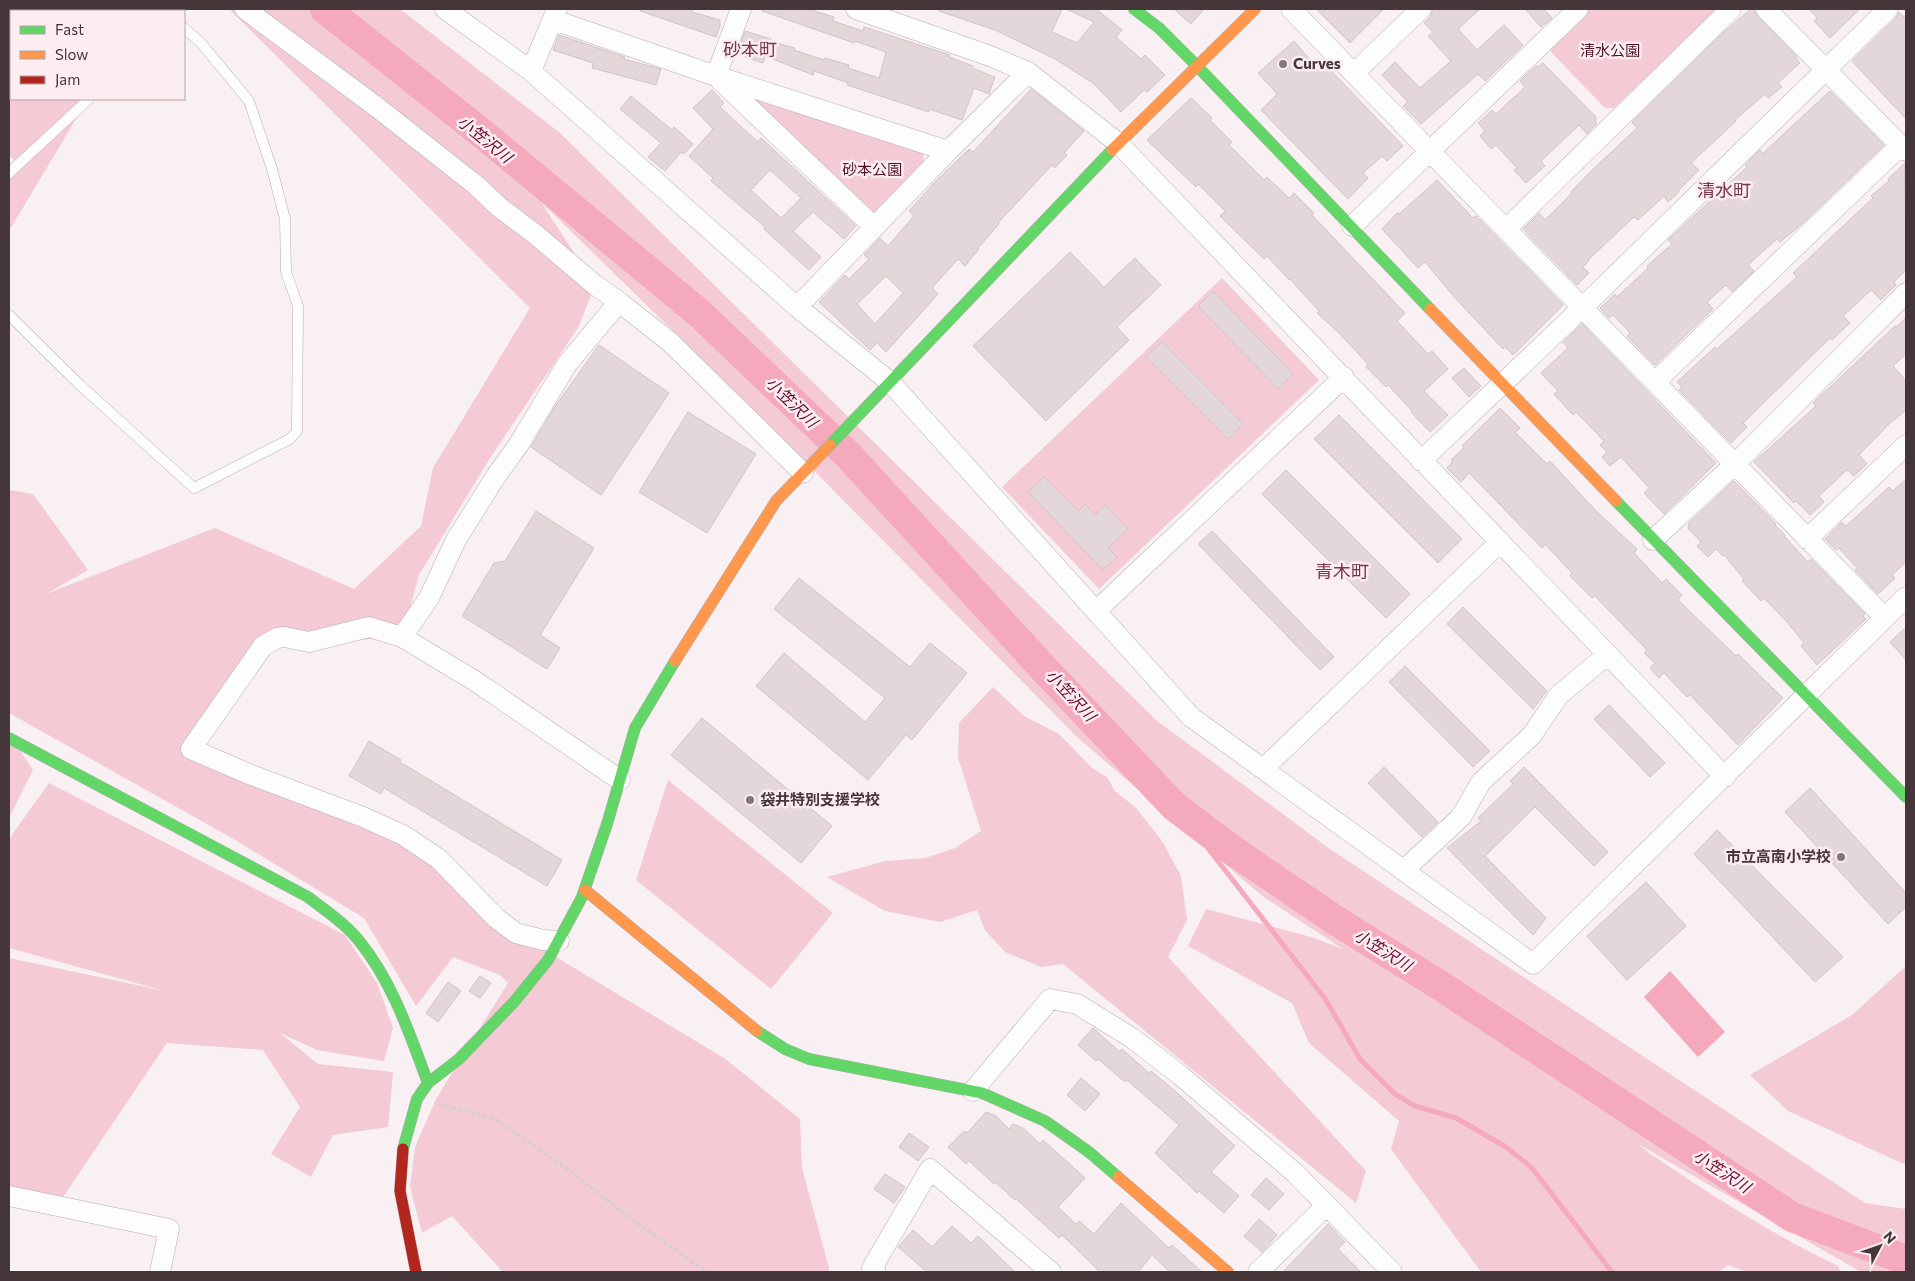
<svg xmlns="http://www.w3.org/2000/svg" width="1915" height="1281" viewBox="0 0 1915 1281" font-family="Commissioner,'Noto Sans JP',sans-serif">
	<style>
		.green { fill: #f4cad4 }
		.water { fill: #f4a9bd }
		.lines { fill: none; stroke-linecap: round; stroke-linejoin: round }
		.stream { stroke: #f4a9bd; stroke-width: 5 }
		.river { stroke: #f4a9bd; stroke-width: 30 }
		.building { fill: #e3d7da; stroke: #cfc5c7; fill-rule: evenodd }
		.lane-casing { stroke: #b7adb0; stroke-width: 11 }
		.street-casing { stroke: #b7adb0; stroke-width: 21 }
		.fast-casing { stroke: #b7adb0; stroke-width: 12 }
		.slow-casing { stroke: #b7adb0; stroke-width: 12 }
		.jam-casing { stroke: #b7adb0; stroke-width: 12 }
		.path { stroke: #d5d0d0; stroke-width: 3; stroke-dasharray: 4 2.5; stroke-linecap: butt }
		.lane { stroke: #fefdfd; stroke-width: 10 }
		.street { stroke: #fefdfd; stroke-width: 20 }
		.fast { stroke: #63d668; stroke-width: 11 }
		.slow { stroke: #ff974d; stroke-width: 11 }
		.jam { stroke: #b3261e; stroke-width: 11 }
		.poi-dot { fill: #84777a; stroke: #fcedf0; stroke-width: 2 }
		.labels { text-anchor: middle; stroke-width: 5; stroke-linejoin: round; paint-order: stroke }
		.park-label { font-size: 15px; fill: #511229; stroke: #fcedf0 }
		.poi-label { font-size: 15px; font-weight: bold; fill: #45363a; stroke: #fcedf0; text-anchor: start }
		.water-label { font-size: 16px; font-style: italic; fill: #670931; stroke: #fcedf0 }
		.quarter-label { font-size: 18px; fill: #7b354a; stroke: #fcedf0 }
	</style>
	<rect width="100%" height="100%" fill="#f8f0f2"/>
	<path class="green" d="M9,9H33L36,11H11V99H88L9,231V177L20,164L9,156Z
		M229,9H400L560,133L1156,720L1330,849L1865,1203L1906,1209V1272H1861L1638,1144L1649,1153C1710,1194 1771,1234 1838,1266L1841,1272H1747L1728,1265L1718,1272H1481L1391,1149L1399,1121L1309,1043L1292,1003L1188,946L1206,909L1311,937L1343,949L1261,895L1078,738L756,412L541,202L595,285L578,328L492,455L419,575L402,637L263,646L192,749L411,841L516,933L724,1058L800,1119L802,1168L830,1272H503L452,1216L422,1233L410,1187L415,1147L436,1099L508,983L500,975L453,957L416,1006L364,918L230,837L9,713V490L33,494L88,570L46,594L215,528L354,589L421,526L433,468L530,308Z
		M1588,9H1718L1614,108H1605L1551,52L1552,43Z
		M755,95L923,151L924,166L874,216L748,101Z
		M1222,278L1319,380L1099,589L1002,487Z
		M993,687L1024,716L1059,734L1092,768L1108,778L1114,790L1136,808L1162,841L1181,876L1187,920L1168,957L1366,1171L1356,1203L1063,964L1041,967L1005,952L985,930L977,910L940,922L885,911L827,877L885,861L925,858L955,848L981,831L958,757L959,723Z
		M9,734L33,770L9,818Z
		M668,780L833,913L771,989L636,880Z
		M49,783L345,935L377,983L393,1028L384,1061L317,1050L280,1033L318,1064L393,1072L388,1127L333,1135L311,1177L271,1154L300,1107L263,1050L167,1043L61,1200L9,1188V958L165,991L9,948V839Z
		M1906,966V1165L1788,1111L1750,1075L1852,1015Z"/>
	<path class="water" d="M1670,971L1725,1032L1698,1057L1644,997Z"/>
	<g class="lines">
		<path class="stream" d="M1176,807L1326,1000L1360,1059L1395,1094L1415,1106L1456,1118L1506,1147L1532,1168L1612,1272"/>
		<path class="river" d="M325,9L484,135L699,313L849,456L1044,669L1174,806L1232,850L1335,920L1441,986L1792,1217L1906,1260"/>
	</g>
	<path class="building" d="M640,9H693L692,12L720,20V26L716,37L640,11Z
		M762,9H808L834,17L833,21L863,31L864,27L950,55L949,57L973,66L972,68L995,77L989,94L974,88L962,120L929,109V112L847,85L848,83L814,71L813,75L765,56L763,63L737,54L745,31L771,39L770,41L795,48L794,50L824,60L825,58L849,65L848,68L879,78L880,75L886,52L855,41L854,43L762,11Z
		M939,9H1062L1052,32L1077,43L1094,22L1066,9H1096L1122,30L1116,37L1141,59L1145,55L1165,75L1147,92L1144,90L1121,112L1093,83L1055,59L995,30L939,11Z
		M1174,9H1204L1191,24Z
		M1316,9H1384L1350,43Z
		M1433,9H1480L1458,29L1477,50L1504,25L1523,45L1485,81L1478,74L1421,124L1403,106L1408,102L1382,75L1395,62L1420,88L1451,61L1428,36L1433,32L1424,23L1430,17Z
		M1525,9H1544L1552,18L1541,27Z
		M1751,9H1753L1758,17L1797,57L1796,58L1800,63L1778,83L1782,87L1768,98L1765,94L1735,120L1736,121L1691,163L1699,170L1678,191L1679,192L1668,202L1664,196L1638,220L1634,217L1588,260L1589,261L1583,267L1589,273L1577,285L1523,229L1539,213L1545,220L1572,193L1571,192L1590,172L1637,128L1632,122L1725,31Z
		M1809,9H1860L1830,38L1814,21L1817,18Z
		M1899,12L1906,19V119L1852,61L1896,18Z
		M559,35L625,57L624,59L661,69L656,85L592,68L593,63L553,50Z
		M1294,41L1312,62L1314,60L1318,63L1321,60L1403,146L1387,161L1382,156L1363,173L1368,178L1348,199L1261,110L1277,94L1258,73Z
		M1543,63L1596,117V124L1587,134L1579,125L1541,161L1545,166L1526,183L1514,170L1517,168L1496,145L1491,149L1480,136L1485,131L1478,123L1492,110L1496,114L1525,87L1520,81L1536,66L1538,67Z
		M1031,89L1084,131L1064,153L1067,155L1055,168L1052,165L998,223L999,224L978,248L979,249L965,266L958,259L932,288L938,294L886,352L877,343L870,350L819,302L845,275L849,279L869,259L864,255L880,238L888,246L914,216L909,211L935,182L969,149L968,152L970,149L973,152ZM886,276L903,293L875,324L857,304Z
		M712,90L724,103L720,107L758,142L761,138L856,226L844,239L813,212L793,231L821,257L809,270L764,229L765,227L711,181L713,178L689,156L713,129L693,108ZM770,170L801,198L781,218L751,190Z
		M1830,91L1884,145L1803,223L1780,242L1777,239L1748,265L1754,271L1732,292L1726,285L1707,302L1713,309L1655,365L1627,336L1630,333L1613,315L1609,318L1600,308L1615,294L1617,297L1648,268L1647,266L1672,244L1668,240L1747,167L1745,165L1760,150L1763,153Z
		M631,96L672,130L674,127L693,144L684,154L681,152L665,171L648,157L661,143L620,109Z
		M1191,98L1212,118L1210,120L1232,142L1229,145L1264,180L1267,177L1289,198L1294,193L1314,213L1312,215L1405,313L1397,321L1428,354L1432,351L1448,369L1424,391L1448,415L1430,432L1411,412L1412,411L1388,385L1386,387L1366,367L1368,364L1338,332L1317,313L1319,311L1290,279L1289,280L1267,256L1264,259L1220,216L1225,211L1198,184L1196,187L1147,140Z
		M1905,163L1906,270L1894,282L1896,285L1881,300L1871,290L1843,316L1850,323L1832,340L1830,338L1743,423L1747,427L1731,443L1679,390L1682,387L1677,382L1715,347L1717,349L1797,277L1793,273L1873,198L1871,196L1889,181L1888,179Z
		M1437,180L1473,218L1476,216L1563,305L1513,355L1505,347L1503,349L1456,299L1425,262L1418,268L1382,229L1397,213L1399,214Z
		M1070,252L1104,287L1135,258L1161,285L1117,327L1129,340L1046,421L973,346Z
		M1213,291L1293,374L1278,389L1198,306Z
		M1906,318V354L1893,366L1906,381V410L1890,423L1859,455L1867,464L1854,476L1847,470L1819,496L1824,502L1810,515L1796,501L1794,503L1754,462L1816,406L1813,403L1895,326L1896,327Z
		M1582,324L1716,463L1664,514L1644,493L1649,488L1621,457L1610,466L1602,457L1607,452L1600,445L1604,441L1576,412L1573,415L1554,394L1558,391L1541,373L1568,348L1563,342Z
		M1162,342L1243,424L1228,439L1146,357Z
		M599,345L669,393L601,495L531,447L556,405Z
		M1464,368L1481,386L1469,397L1452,378Z
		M1500,408L1520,428L1515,432L1547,464L1550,461L1596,511L1637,549L1634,553L1662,583L1666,579L1682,595L1678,600L1736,656L1738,654L1783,698L1738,745L1690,695L1687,697L1664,673L1659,678L1650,668L1655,663L1644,653L1647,650L1595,596L1592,598L1570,576L1572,573L1545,544L1542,548L1469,473L1461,482L1447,468L1453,461L1451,460L1464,448L1462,446Z
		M688,412L756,454L707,533L639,492Z
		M1339,415L1462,539L1438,563L1314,439Z
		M1286,470L1410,594L1386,618L1262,494Z
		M1044,477L1078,511L1085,504L1095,515L1105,505L1128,529L1108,548L1117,557L1103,570L1028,492Z
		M1906,479V562L1892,575L1895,578L1878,594L1855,570L1857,568L1839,548L1836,550L1825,539L1842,522L1846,526L1889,487L1893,491Z
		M1734,481L1776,524L1775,525L1785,535L1784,536L1808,562L1811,559L1865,614L1863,616L1866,619L1817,665L1801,646L1804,643L1787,622L1764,598L1761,601L1742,581L1744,579L1724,555L1723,556L1716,549L1708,557L1697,546L1701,542L1688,528L1689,526L1688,524Z
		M536,511L594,548L540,635L560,648L547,669L462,616L494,563L505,561Z
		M1212,531L1334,657L1320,670L1198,544Z
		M799,578L910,667L930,643L967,673L912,740L906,735L868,780L756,686L784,653L865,722L885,698L774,609Z
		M1463,607L1547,691L1533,709L1447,624Z
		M1906,627V660L1890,642Z
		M1405,666L1490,751L1473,767L1389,682Z
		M1609,705L1665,763L1650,777L1594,719Z
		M702,718L832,826L801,863L671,755Z
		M369,741L401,760L400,762L562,860L547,886L384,788L381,794L349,776Z
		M1384,767L1438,822L1422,837L1368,783Z
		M1524,767L1608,852L1594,866L1535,807L1485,856L1546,918L1533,935L1447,848L1481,821L1478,818L1513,784L1510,781Z
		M1810,788L1906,893V907L1888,924L1785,812Z
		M1717,830L1843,957L1815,982L1694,854Z
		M1646,882L1686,926L1627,980L1587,936Z
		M480,976L491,983L480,998L469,991Z
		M448,982L461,991L438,1022L426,1013Z
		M1093,1028L1120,1052L1122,1049L1149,1073L1151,1071L1174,1090L1235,1146L1211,1172L1239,1196L1224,1213L1199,1191L1197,1193L1155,1153L1179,1125L1127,1080L1125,1082L1098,1059L1096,1061L1078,1045Z
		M1081,1078L1100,1094L1085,1111L1067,1095Z
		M986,1112L996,1116L1009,1129L1013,1124L1023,1128L1040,1144L1043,1140L1085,1178L1058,1207L1076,1224L1079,1221L1094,1234L1121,1203L1169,1248L1172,1245L1202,1272H1170L1152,1255L1138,1272H1100L1062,1235L1059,1238L1016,1199L1015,1200L995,1182L994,1184L969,1161L966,1164L948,1147L964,1131L967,1133Z
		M909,1133L929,1147L918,1161L899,1147Z
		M885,1174L905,1187L894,1203L874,1189Z
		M1266,1178L1284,1194L1269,1210L1251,1195Z
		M1259,1219L1277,1235L1262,1252L1244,1236Z
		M1328,1224L1345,1242L1338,1249L1361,1272H1283Z
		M952,1226L971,1243L978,1236L1015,1272H927L898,1247L913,1230L932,1247Z"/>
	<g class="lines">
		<g class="lane-casing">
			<path id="lane" d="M153,9L159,11
				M9,173L89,99
				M9,315L80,385L194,488L290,439L297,431L298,306L286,272L285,219L272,169L249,101L201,43L184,28"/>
		</g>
		<g class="street-casing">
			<path id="street" d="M245,9L378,108L477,186L499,207L535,234L595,285L619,302L670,342L803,473
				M445,9L531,71L797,307L890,382L1191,717L1533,964L1906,597
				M856,9L990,56L1028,72L1118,143L1725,777
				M1291,9L1885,618
				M1766,9L1906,151
				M554,20L716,76L948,151
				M531,71L557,9
				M1354,73L1421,9
				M716,76L741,9
				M720,80L874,227
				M1352,226L1578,9
				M1506,229L1731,9
				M797,307L948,151L1028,72
				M1655,382L1901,145
				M1421,461L1583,307L1888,9
				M1807,539L1906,445
				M1653,540L1735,464L1906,293
				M1096,611L1344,377
				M402,637L429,598L456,540L496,476L519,444L567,364L619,302
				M1264,768L1499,543
				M1404,870L1461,817L1481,782L1532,735L1559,695L1607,655
				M559,941L543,940L516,933L496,918L439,859L403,835L363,817L249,774L191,749L263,646L277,638L284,637L309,642L369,627L402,637L475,681L620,780
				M973,1091L1050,999L1077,1004L1132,1038L1180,1075L1295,1173L1392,1272
				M9,1196L169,1229L160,1272
				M876,1272L872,1268L930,1169L1051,1272
				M1258,1272L1327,1205"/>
		</g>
		<g class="fast-casing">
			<path id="fast" d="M1134,9L1159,28L1197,66L1430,309
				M830,445L1112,150
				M1616,501L1906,797
				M9,738L308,897C326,911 346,924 360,942C393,983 410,1035 428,1083L417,1099L403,1149
				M757,1031L785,1049L809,1059L982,1093L1045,1121L1089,1152L1118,1177
				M428,1083L459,1059L514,1002L548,960L582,897L607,824L635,728L675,661"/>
		</g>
		<g class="slow-casing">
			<path id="slow" d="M1112,150L1255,9
				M1430,309L1616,501
				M675,661L776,501L830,445
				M585,890L757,1031
				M1118,1177L1228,1272"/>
		</g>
		<g class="jam-casing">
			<path id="jam" d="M403,1149L400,1191L416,1272"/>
		</g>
		<path class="path" d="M439,1104L494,1118L567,1169L637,1223L707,1272"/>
		<use href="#lane" class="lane"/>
		<use href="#street" class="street"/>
		<use href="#fast" class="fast"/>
		<use href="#slow" class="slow"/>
		<use href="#jam" class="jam"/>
	</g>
	<g class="poi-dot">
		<circle cx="1283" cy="64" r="5"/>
		<circle cx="750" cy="800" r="5"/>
		<circle cx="1841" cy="857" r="5"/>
	</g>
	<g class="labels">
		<g class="park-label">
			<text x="1610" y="56">清水公園</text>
			<text x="872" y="175">砂本公園</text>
		</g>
		<g class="poi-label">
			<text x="1293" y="69">Curves</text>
			<text x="760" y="805">袋井特別支援学校</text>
			<text x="1831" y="862" text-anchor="end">市立高南小学校</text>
		</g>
		<g class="water-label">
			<text transform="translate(485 139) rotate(39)" y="6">小笠沢川</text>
			<text transform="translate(792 402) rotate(44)" y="6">小笠沢川</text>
			<text transform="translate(1071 695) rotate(47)" y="6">小笠沢川</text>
			<text transform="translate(1383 950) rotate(32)" y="6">小笠沢川</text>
			<text transform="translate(1722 1171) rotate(33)" y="6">小笠沢川</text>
		</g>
		<g class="quarter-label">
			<text x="750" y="56">砂本町</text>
			<text x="1724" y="197">清水町</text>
			<text x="1342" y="578">青木町</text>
		</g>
	</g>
	<rect width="1915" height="1281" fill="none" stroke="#45363a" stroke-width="20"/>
	<rect x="10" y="10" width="175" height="90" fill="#fcedf0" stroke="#b3a4a7"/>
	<rect x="20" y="26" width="25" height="8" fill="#63d668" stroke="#b3a4a7"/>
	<text x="55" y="35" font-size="15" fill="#45363a">Fast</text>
	<rect x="20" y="51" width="25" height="8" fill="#ff974d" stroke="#b3a4a7"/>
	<text x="55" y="60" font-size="15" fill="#45363a">Slow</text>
	<rect x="20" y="76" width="25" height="8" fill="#b3261e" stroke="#b3a4a7"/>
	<text x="55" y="85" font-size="15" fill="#45363a">Jam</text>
	<g transform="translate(1880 1246) rotate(49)" stroke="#fcedf0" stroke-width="4" paint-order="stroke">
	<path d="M0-4L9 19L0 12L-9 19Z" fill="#45363a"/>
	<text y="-8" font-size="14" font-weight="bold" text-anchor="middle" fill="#45363a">N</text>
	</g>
</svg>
